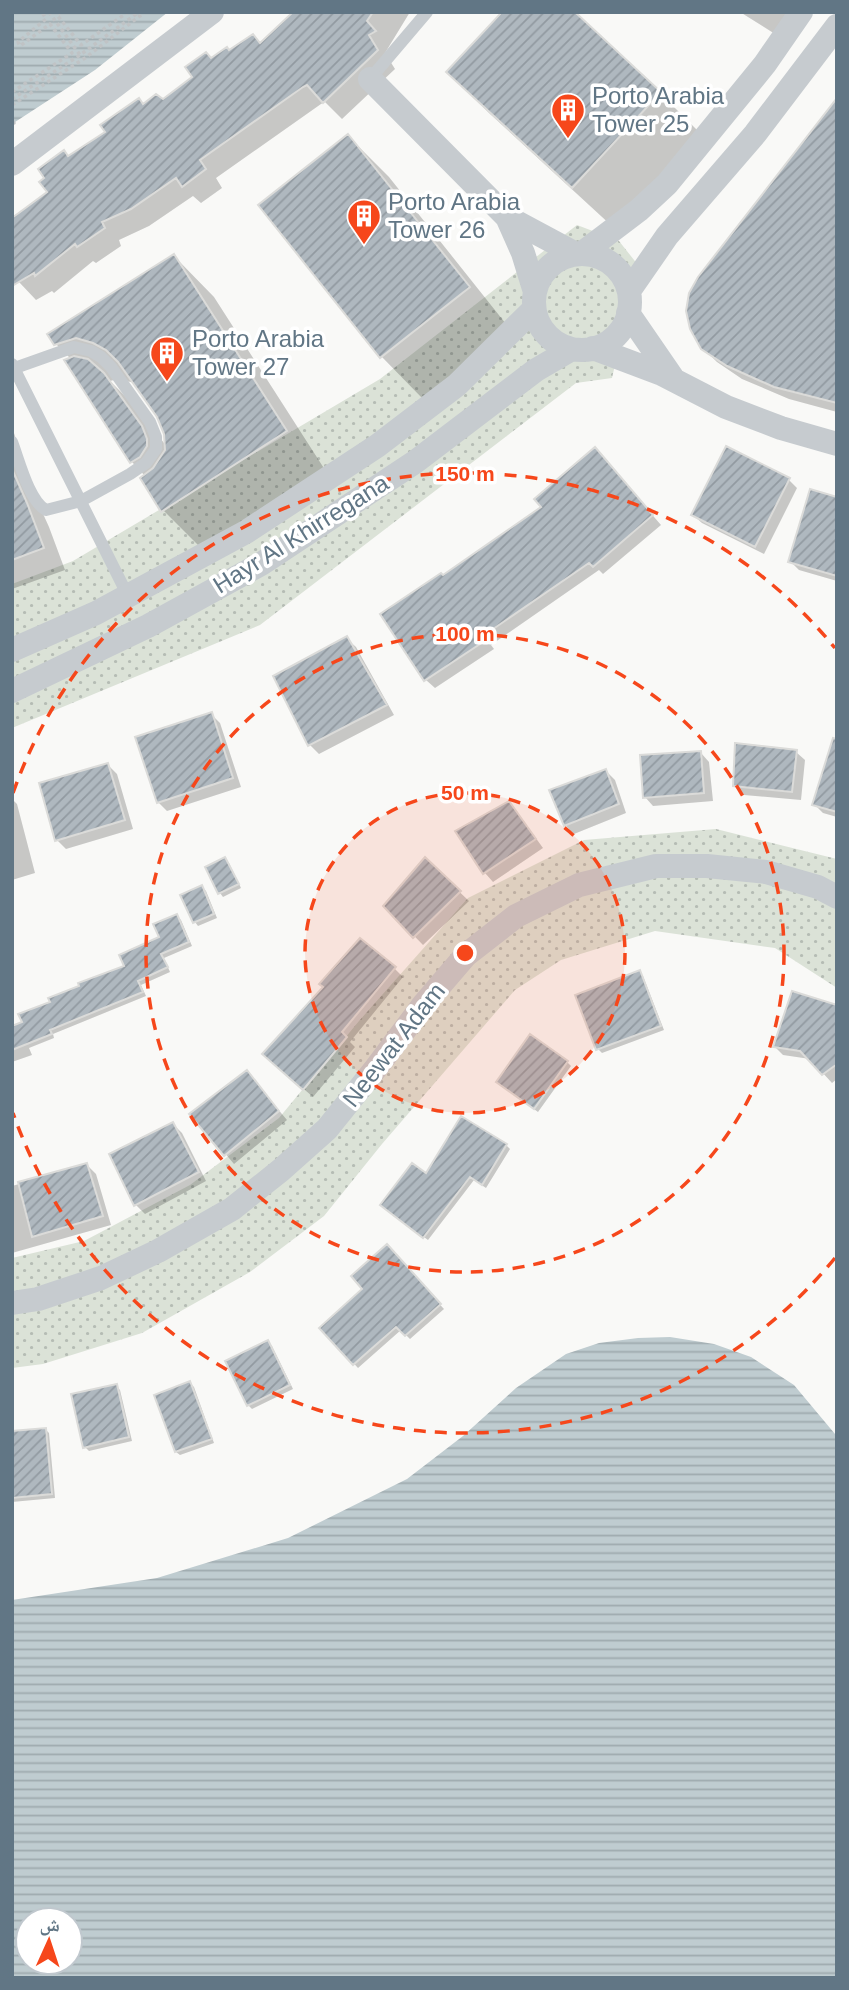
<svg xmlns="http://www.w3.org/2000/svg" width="849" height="1990" viewBox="0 0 849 1990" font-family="Helvetica,'Noto Naskh Arabic',sans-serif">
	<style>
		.garden { fill: url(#garden-dots) }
		.water { fill: url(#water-rules); fill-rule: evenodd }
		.shadow { fill: #0003; fill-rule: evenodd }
		.building { fill: url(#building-hatch); stroke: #dbdbd9; stroke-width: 2 }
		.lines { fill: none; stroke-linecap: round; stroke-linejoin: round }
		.path { stroke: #c0c3c5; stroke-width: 3.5; stroke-dasharray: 3.5 3.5; stroke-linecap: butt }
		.lane { stroke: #c6cbcf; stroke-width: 12 }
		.street { stroke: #c6cbcf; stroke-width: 24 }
		.ring { fill: none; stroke: #f6471b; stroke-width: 3.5; stroke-dasharray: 12 9 }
		.labels { text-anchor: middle; stroke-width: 7; stroke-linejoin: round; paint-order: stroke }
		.poi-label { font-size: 24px; fill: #617685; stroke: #fff; text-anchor: start }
		.street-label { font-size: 24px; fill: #617685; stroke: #fff }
		.centre { fill: #f6471b; stroke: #fff; stroke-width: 3.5 }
		.ring-label { font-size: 21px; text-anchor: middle; font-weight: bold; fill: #f6471b; stroke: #fff; stroke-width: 7; stroke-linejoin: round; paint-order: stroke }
	</style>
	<defs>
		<pattern id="garden-dots" width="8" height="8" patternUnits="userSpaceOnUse" patternTransform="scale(1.75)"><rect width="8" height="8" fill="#dbe2d7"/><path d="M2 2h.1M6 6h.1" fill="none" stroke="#b5bcb4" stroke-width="1.8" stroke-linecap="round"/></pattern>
		<pattern id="water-rules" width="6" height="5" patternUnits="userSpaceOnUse" patternTransform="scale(1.75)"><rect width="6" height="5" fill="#bfccd0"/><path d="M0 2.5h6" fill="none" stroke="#9faaae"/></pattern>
		<pattern id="building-hatch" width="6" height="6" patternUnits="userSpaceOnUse" patternTransform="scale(1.75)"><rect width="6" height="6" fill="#afb8bf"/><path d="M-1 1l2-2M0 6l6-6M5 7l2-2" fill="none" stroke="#929aa1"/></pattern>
	</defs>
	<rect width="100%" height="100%" fill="#f9f9f7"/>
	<path class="garden" d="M577,225L619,241L638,265L612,378L576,383L260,625L12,728V584L73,561L380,379Z
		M716,829L837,859V988L775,948L655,931L561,960L515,990L382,1144L324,1216L250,1272L142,1333L43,1364L12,1368V1258L84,1241L190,1185L279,1118L359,1021L468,898L584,840Z"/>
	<path class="water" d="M12,12H168L95,70L12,124Z
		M670,1337L714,1344L751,1357L794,1385L835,1434L837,1439V1978H12V1600L157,1578L288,1538L407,1479L463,1436L516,1388L566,1354L599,1343L638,1338ZM28,1920H70V1962H28Z"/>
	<path class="shadow" d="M295,12H410L385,53L395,69L342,119L325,102L321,104L216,178L222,188L201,203L193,196L149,226L119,240L121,246L96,263L93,261L54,293L52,291L36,300L19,282L50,193L69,158L144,105L163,101L195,77L211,60L229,52L261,44Z
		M572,12L660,93L701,134L614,228L489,113L448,72Z
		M740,12H789L775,34Z
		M837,101V412L789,399L742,379L717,362L703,348Z
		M348,136L389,177L510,329L422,398L382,357L260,205Z
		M174,256L214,297L327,473L204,551L163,510L145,476L132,462L67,361L71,359L56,344ZM118,379L135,383L159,416L166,434V446L145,416L110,381Z
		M12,427L35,496L49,527L65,570L12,589Z
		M603,458L661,525L603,574L599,570L491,645L494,649L435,688L426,680L544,507Z
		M788,479L797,488L764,554L702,523L693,515Z
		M837,499V581L799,570L790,561Z
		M347,639L356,647L394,715L319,754L310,745Z
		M211,714L220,723L241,787L167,811L158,802Z
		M796,752L805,760L801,800L744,795L735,786Z
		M701,753L709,762L713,801L653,806L645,797Z
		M837,764V817L823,813L814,804Z
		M108,765L117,774L133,829L66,849L57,840Z
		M606,771L615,780L626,813L574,834L565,825Z
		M12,799L17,804L35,873L12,880Z
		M508,803L517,812L543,848L493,882L485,873Z
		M225,859L229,863L241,888L223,897L220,893Z
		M425,859L469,901L423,945L385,906Z
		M202,887L206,891L217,918L198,926L195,922Z
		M177,916L181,920L192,946L164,958L170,972L141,985L146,996L53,1034L54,1038L29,1048L32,1055L12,1062V1028L24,1023L52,1002L126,966L161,938Z
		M394,968L403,977L350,1042L355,1047L313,1097L274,1063Z
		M639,972L643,976L664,1030L602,1053L598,1049L577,996Z
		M837,1007V1079L832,1083L810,1059L783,1055L775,1047Z
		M567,1062L571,1066L538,1112L502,1086Z
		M255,1082L287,1120L234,1164L192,1114Z
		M173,1124L182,1133L206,1181L145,1214L136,1205L111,1155Z
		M506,1145L510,1149L486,1188L474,1180L428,1240L386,1209L426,1176Z
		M87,1165L96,1174L111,1225L12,1253V1186Z
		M387,1247L444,1309L410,1339L401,1330L358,1368L321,1328L365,1289Z
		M268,1342L272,1346L293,1389L252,1409L248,1405Z
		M190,1383L194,1387L214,1443L180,1455L176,1452L156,1396Z
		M116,1386L120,1390L132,1441L89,1451L85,1447Z
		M45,1429L49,1433L55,1498L12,1502V1433Z"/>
	<path class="building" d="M293,12H373L367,21L376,31L369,35L378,50L323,103L307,85L303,87L200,160L206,169L182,187L176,178L131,209L102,222L105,228L77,247L75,244L35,276L34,273L12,286V218L47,192L39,182L44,178L38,169L64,150L68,156L105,132L100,125L139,98L143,104L156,94L163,99L192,77L185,67L206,52L211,58L227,47L229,50L253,34L260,43Z
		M502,12H575L661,92L572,188L446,72Z
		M837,98V403L774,387L727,366L701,349L690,329L686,311L689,293L698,277Z
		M348,134L470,287L380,358L258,205Z
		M174,254L287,431L161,512L140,478L153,468L165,450L164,434L157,417L118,362L106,350L93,343L76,338L54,345L47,334Z
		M74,356L88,359L104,373L142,426L147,439V446L140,457L130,463L64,360Z
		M726,446L790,478L755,547L691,515Z
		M595,447L653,515L593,567L589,563L483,636L486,640L424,681L380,614L441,573L443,575L541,507L534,499Z
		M12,469L27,503L44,548L12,560Z
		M810,489L837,497V576L788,562Z
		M347,636L387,705L308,746L273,676Z
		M212,712L233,778L157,803L135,737Z
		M833,738L837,739V812L812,805Z
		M735,743L797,750L792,792L733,786Z
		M701,751L704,793L643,798L640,755Z
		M108,763L125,820L55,841L39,783Z
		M606,769L619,804L564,826L549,790Z
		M509,801L536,839L483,874L455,831Z
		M225,857L239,884L218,894L205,867Z
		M425,857L461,891L413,938L383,906Z
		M202,885L214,914L193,923L180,895Z
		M177,914L189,942L161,954L168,967L138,981L143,992L50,1030L52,1034L12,1050V1026L22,1022L18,1014L50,1002L48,998L79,986L78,983L124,966L119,955L159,937L153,924Z
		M360,938L396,967L342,1032L347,1037L303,1090L262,1054L323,987L319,984Z
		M640,970L661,1026L596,1050L575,995Z
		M792,991L837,1005V1064L822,1075L800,1051L773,1047Z
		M530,1034L568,1061L534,1109L496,1082Z
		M247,1070L279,1111L224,1156L189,1114Z
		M461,1116L507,1144L482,1185L470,1177L423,1238L380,1205L412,1163L426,1173Z
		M173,1122L199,1172L134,1206L109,1154Z
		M87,1163L103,1216L32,1237L18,1182Z
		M387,1244L441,1304L405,1336L396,1327L353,1365L319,1328L362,1289L351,1276Z
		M268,1340L290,1385L247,1406L225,1361Z
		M190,1381L212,1439L175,1452L154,1395Z
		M117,1384L129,1437L83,1448L71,1394Z
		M46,1428L52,1494L12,1498V1431Z"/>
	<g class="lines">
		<path class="path" d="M49,12L80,55
			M61,12L57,15L81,45L128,12
			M12,92L72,53L50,24L20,46L18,42L46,19L42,12
			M12,99L80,55L139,12
			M12,105L85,58L145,12
			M12,121L14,123L12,124"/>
		<path class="lane" d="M370,79L427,12
			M12,364L128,596
			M12,369L74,347L91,351L101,357L111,367L150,422L156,437V449L146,463L130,474L81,501L46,510C29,501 19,460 12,442"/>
		<path class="street" d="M370,79L507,217L523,253L535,292
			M12,164L212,12
			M507,217L576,254
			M581,254L639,210L667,184L765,64L801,12
			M534 302a48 48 0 1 1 96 0a48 48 0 1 1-96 0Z
			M629,291L667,236L755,134L837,26
			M628,313L672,377
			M593,348L662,374L726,407L781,428L837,444
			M12,650L96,613L246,532L377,446L457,385L534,309
			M12,691L148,626L261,564L415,462L536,370L572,349
			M12,1303L38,1299L101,1278L158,1251L232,1209L281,1170L327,1129L376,1068L424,1004L466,955L516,916L579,885L656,866H707L766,872L818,887L837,897"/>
	</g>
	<circle cx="465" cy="953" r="160" fill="#f6471b" fill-opacity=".12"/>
	<g class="ring">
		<circle cx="465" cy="953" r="160"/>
		<circle cx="465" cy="953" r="319"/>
		<path d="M835 1258A479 479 0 0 1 13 1113M13 793A479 479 0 0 1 835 648"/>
	</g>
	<defs>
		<g id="building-pin" transform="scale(1.75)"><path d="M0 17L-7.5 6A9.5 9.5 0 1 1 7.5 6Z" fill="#f6471b" stroke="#fff"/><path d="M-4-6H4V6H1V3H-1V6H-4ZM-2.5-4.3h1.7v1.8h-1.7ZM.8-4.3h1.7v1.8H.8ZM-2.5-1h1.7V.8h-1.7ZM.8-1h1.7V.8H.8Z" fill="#fff"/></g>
	</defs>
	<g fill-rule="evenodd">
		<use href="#building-pin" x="568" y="110"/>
		<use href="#building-pin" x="364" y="216"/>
		<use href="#building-pin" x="167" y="353"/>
	</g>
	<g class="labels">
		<g class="poi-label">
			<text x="592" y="104">Porto Arabia<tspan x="592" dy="28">Tower 25</tspan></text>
			<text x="388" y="210">Porto Arabia<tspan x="388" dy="28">Tower 26</tspan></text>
			<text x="192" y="347">Porto Arabia<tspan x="192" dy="28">Tower 27</tspan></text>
		</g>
		<g class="street-label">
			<text transform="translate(301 534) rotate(-32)" y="8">Hayr Al Khirregana</text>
			<text transform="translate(394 1045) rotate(-52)" y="8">Neewat Adam</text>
		</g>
	</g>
	<circle cx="465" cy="953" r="10" class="centre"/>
	<g class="ring-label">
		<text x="465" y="481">150 m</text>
		<text x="465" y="641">100 m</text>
		<text x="465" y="800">50 m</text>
	</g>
	<rect width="849" height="1990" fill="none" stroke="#617685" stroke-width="28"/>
	<g transform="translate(49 1941) rotate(3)"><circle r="33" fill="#ffffff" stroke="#c0c8ce" stroke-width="2"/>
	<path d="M0-5L12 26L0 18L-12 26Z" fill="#f6471b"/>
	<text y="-10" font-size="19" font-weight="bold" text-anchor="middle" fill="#617685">ش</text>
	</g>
</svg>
